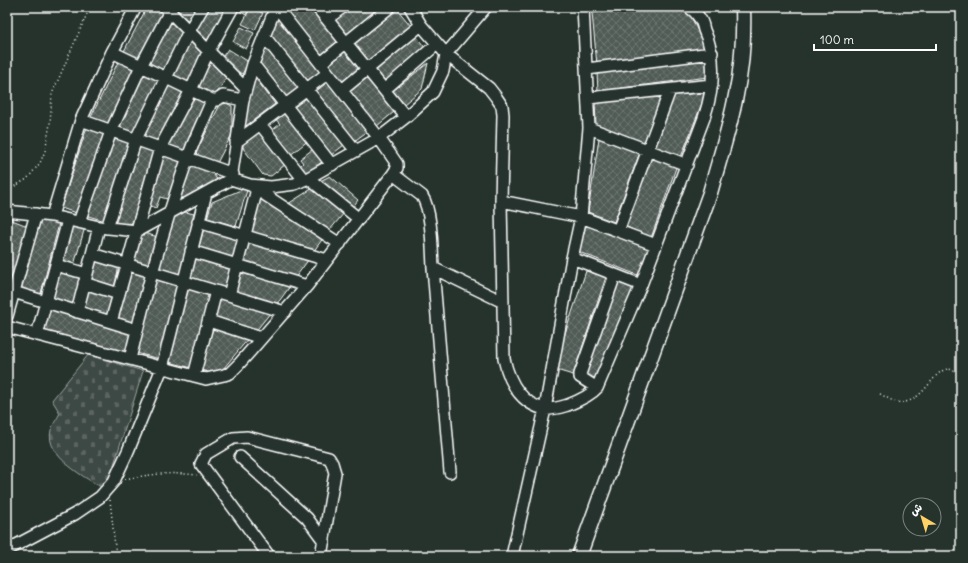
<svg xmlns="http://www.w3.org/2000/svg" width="968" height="563" viewBox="0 0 968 563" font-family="Delius,'Playpen Sans Arabic',sans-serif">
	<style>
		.cemetery { fill: url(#cemetery-stones); stroke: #9ea4a2 }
		.building { fill: url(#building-cross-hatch); stroke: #fff }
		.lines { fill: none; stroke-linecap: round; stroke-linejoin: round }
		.minor-casing { stroke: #fff; stroke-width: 14 }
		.major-casing { stroke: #fff; stroke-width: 17 }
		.path { stroke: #fff; stroke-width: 1.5; stroke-dasharray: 1 3; stroke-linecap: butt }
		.minor { stroke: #26332d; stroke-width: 11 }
		.major { stroke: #26332d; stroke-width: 14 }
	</style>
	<defs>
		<pattern id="cemetery-stones" width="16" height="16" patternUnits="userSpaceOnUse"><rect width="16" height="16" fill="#3e4944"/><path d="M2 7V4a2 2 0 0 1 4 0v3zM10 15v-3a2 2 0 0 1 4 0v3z" fill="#5b6460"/></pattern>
		<pattern id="building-cross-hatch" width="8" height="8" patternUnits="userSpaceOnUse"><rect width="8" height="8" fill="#515c57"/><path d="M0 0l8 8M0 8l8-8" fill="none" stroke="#6b7470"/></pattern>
	</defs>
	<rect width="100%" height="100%" fill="#26332d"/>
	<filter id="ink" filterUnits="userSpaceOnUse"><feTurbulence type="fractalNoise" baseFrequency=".025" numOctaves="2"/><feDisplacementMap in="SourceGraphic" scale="8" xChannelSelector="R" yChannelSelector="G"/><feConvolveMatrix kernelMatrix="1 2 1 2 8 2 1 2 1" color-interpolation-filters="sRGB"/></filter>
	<g filter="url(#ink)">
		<path class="cemetery" d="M88,355L143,371L106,490C88,479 44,457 51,430C53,424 57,419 60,413L52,400Z"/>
		<path class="building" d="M147,7H159L165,13L140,62L123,53Z
			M177,7H198L188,23L175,9Z
			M207,7H229L208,44L193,30Z
			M233,7H250L246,15Z
			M251,7L263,13L255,30L242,24Z
			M285,7H312L339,42L320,56L283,8Z
			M324,7H334L328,12Z
			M350,7H381L346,35L334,19Z
			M641,7H675L690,14L706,49L597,65L592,13Z
			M397,9L411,26L368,61L354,44Z
			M279,16L322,71L307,83L270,36Z
			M170,19L184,33L165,73L146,64Z
			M241,27L254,33L246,49L233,42Z
			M416,36L426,49L385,82L375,69Z
			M190,38L205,55L190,85L172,76Z
			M266,46L299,88L285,98L258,63Z
			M345,48L362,69L343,85L326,64Z
			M228,49L249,62L242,74L238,72L236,75L220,60Z
			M120,58L137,67L110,126L90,119Z
			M706,59L708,77L598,91L597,73Z
			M212,60L228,76L214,97L197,87Z
			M428,63L422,89L404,104L393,91Z
			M143,70L162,78L135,136L116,129Z
			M254,76L275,104L242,129Z
			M365,76L394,112L377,126L348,90Z
			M329,81L368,131L353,142L315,92Z
			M168,83L186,92L160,145L142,136Z
			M706,93L681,157L653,147L673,95Z
			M192,94L210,102L184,154L166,146Z
			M661,96L646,144L596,124L595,102Z
			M308,97L344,145L330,156L293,108Z
			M222,101L232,106V134L217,163L195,154Z
			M284,108L309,140L289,156L270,132L280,124L273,116Z
			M87,127L105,132L79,214L61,208Z
			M259,128L286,164L271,176L263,175L243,148V140Z
			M112,134L131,141L105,221L85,215Z
			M599,138L640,152L614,222L588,212Z
			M137,144L156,150L132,223L125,225L112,223Z
			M313,149L323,161L304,175L298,168L303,163L300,159Z
			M162,153L183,159L171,200L160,197L156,208L146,205Z
			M650,154L677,165L651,238L625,226Z
			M190,162L210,169L218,181L177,202Z
			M330,176L358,200L352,208L320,181Z
			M248,187L236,226L207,218L212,202Z
			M313,188L344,213L329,231L288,204Z
			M260,199L324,237L313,252L251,232Z
			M186,212L194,214L195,223L181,275L157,267L172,216Z
			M40,215L60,220L40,297L18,291Z
			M7,218L30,227L12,290L7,288Z
			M73,223L85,227L74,265L61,261Z
			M586,224L649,247L640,276L579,252Z
			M204,228L240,238L234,260L198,250Z
			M140,232L158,237L151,265L133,261Z
			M248,240L309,259L295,278L241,263Z
			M196,257L232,267L226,288L191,278Z
			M93,259L119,266L114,288L88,281Z
			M59,269L82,275L73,307L50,301Z
			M131,269L148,274L134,325L117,320Z
			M240,270L291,285L277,304L234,291Z
			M586,271L606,277L573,375L553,369Z
			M156,278L179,285L160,359L136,353Z
			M619,280L635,287L598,382L583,374Z
			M87,287L115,295L108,317L80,310Z
			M189,287L212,294L192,368L169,362Z
			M219,296L271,312L255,332L212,318Z
			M48,308L134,332L128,355L41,330Z
			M213,328L248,339L218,375L201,370Z"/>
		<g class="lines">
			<g class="minor-casing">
				<path id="minor" d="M165,7L246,89
					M317,7L406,117
					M410,7L421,25L446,54L489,88L496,97L502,106L503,115L501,201L504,359C509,381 520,403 544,409C552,410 561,407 568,405C578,401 590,396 597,388L641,285L704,118C714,88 717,58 704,30C703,25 701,19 698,16C696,12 692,10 689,7
					M327,19L343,7
					M264,36L356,151
					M112,52L212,100H217L223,96L243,100
					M321,63L390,7
					M253,64L332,165
					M587,69L712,53
					M342,90L421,25
					M384,90L437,44
					M588,98L712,85
					M81,120L233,174
					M260,124L304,180
					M589,128L687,165
					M236,142L328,73
					M393,174L422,196C432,211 432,249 433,268L503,302
					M308,178L359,219
					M231,179L250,185L271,187L295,184L308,178L379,138L406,117L433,92L443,71L446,54L486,7
					M253,187L340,244
					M501,201L581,217L656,245
					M7,211L52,216L99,227L137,231L231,179L243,100L253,64L273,14L279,7
					M52,216L81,120L112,52L136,7
					M79,222L111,131L141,66L172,7
					M198,222L327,260
					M107,228L136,139L189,31L203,7
					M618,231L670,90
					M191,251L307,286
					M92,254L285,312
					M572,258L641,285
					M56,265L87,274
					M433,268L450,472
					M84,283L119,294
					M7,290L137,330
					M229,295L257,189
					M77,312L99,227
					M7,316L36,214
					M209,321L261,338
					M111,322L160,148L191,90L208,52L233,7
					M7,327L206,379L224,375L230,373L239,364L307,286L393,174L397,168V164L379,138L278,9
					M37,335L68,220
					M130,359C146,292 164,225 187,160C194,139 204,120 212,100
					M194,376L216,291
					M597,388L580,377V374L615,275
					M240,457L307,518L324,541
					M7,550L75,514L100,497L114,481L128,451L162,368L206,193
					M269,556L201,464L206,454L233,438L247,437L329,458L332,463L335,473L321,556
					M512,556L545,409L572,258L581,217L589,128L583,7"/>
			</g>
			<g class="major-casing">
				<path id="major" d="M579,556L710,193C719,160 730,128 736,95C742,67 744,36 743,7"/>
			</g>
			<path class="path" d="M7,189L15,186L27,179L40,163L45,151L50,124L52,94L90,7
				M880,394C886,397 892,401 897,402C923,406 932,370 948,369C953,369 958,374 961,377
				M125,479C153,474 169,472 197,475
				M110,500L116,556"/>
			<use href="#minor" class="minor"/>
			<use href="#major" class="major"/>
		</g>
	</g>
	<rect width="968" height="563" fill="none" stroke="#26332d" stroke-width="24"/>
	<rect x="12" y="12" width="944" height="539" fill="none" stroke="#fff" stroke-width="1.5" filter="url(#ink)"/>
	<g transform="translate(922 517) rotate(322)"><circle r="19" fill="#26332d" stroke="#7d8581"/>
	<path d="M0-3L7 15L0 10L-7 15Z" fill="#ffd166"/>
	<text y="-6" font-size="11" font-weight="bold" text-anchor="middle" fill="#ffffff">ش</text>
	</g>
	<path d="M814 44v6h122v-6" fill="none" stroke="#ffffff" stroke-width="2"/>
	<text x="820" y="44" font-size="12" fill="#ffffff" stroke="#26332d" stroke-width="3" paint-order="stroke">100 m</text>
</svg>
